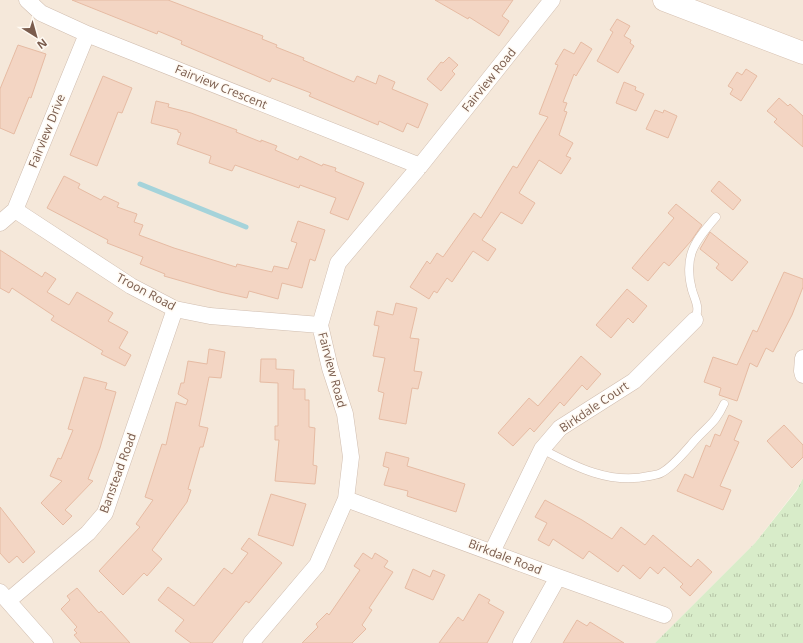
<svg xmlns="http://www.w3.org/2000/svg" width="803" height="643" viewBox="0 0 803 643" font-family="'Open Sans',sans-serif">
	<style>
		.residential { fill: #f5e8da }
		.grass { fill: url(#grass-tufts) }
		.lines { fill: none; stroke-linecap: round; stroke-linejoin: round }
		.stream { stroke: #a5d3da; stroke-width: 5 }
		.building { fill: #f3d5c3; stroke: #e6bba3 }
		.lane-casing { stroke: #d1beb0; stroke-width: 9 }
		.street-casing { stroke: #d1beb0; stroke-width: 17 }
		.secondary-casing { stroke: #d6c0b0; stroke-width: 23 }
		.lane { stroke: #fff; stroke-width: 8 }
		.street { stroke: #fff; stroke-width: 16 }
		.secondary { stroke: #fff; stroke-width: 22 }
		.labels { text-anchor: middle; stroke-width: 3; stroke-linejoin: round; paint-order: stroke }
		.street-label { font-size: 12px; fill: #7a5c4d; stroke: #fffaf3 }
	</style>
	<defs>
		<pattern id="grass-tufts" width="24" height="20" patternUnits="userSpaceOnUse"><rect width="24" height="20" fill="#d8ecc9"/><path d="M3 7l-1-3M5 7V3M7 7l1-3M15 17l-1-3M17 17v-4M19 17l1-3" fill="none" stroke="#b4c2a5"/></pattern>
	</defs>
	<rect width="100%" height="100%" fill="#fdf6ec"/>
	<path class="residential" d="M0,0H803V478L797,489L755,543L655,643H0Z"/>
	<path class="grass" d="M803,478V643H655L755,543L797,490Z"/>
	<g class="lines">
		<path class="stream" d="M140,184L246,227"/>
	</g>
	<path class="building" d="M72,0H168L263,36L262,39L277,45L276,47L304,58L303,60L354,82L357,76L376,84L379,75L395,82L392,89L428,104L418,128L407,123L403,132L379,121L378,125L309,96L311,93L272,78L270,82L254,75L181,44L182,41L158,31L157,34Z
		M435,0H513L502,16L509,21L499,36L469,17L468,19Z
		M617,19L630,26L624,36L631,40L630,43L634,46L618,73L597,61L613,32L610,30Z
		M581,42L592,49L576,76L574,74L563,102L567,103L564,111L567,112L559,135L573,143L566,156L571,158L561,174L539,160L519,193L535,203L522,224L501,212L482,240L496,249L488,261L473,251L452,282L447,278L437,293L434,291L429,299L410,287L427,261L430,264L437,253L443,257L474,213L481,218L513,166L517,168L548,117L539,114L558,65L555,64L564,49L574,54Z
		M18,45L46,54L31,98L29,97L14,134L0,128V89Z
		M449,57L458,65L452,71L455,74L441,91L427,79L441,62L443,63Z
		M746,69L757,76L741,101L730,94L733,89L728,86L737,72L742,75Z
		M103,76L132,88L122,113L118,112L97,166L70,155Z
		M624,82L636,87L635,90L644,94L636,111L616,103Z
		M779,98L788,106L790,104L803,116V147L774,122L777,119L767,111Z
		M156,101L169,104L168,107L191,113L237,130L236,132L261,142V140L277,146L275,150L298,160L300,156L322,166L323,164L336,168L335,171L364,183L348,220L330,213L336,198L300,185L299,188L235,165L232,171L209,163L211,156L177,144L181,133L178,132V130L151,123Z
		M655,110L663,113L664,110L677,116L668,138L646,129Z
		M64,176L80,184L78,188L101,200L104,196L119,203L117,207L137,214L134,222L143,225L139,235L174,248L236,267L237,264L272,272L274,266L288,269L297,243L291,241L298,221L325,230L315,261L310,259L302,288L282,283L278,299L249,291L247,298L220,292L164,276L165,274L140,264L143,257L107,243L108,240L47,208Z
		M719,181L741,200L733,210L711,191Z
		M676,204L702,225L691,241L669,266L664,262L648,281L632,268L674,218L668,213Z
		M710,232L748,262L732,281L716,268L719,264L700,249Z
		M0,250L42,277L45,272L56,279L47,292L69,305L77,292L113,313L108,321L128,332L119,348L131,355L125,366L101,354L103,351L51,320L54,316L12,288L9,293L0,288Z
		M784,272L803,279V287L792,315L773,352L766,348L757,367L750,363L737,401L719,395L721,388L704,382L713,357L737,365L753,330L757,332Z
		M627,289L647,306L633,323L628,318L611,338L596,325Z
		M396,303L417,308L410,338L419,339L414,371L422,372L418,389L412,388L406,424L379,419L384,393L378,391L385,358L373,356L379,326L374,325L377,311L393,315Z
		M209,349L225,352L221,378L209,377L199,426L208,428L203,447H200L188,489L191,490L187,502L152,550L162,559L147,576L144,573L123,595L99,571L140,527L136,524L153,500L145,497L162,444L166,445L176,402L186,405L188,400L178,394L181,383H184L188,361L207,364Z
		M581,356L601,374L587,390L582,385L564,406L560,402L534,432L530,428L513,446L498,433L529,398L538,406Z
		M261,359H276V369L294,370L293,389H305V400H309V427L315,428L313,465L317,466L315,484L275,481L279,440H275V426H278V383L260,382Z
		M84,377L107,383L105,389L116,392L100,448L88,479L93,481L65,510L72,516L63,525L41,503L62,481L50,476L58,458L61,459L73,430L68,429Z
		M729,415L742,421L734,440L739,442L720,486L731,490L723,510L677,491L685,474L693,478L706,445L710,447L715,434L720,436Z
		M784,425L803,445V457L792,468L767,441Z
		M386,452L409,458L407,466L465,484L456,512L407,496L408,491L384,485L389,468L383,466Z
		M271,494L306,504L293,546L258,535Z
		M545,500L582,520L612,539L621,527L645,545L653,535L691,567L698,559L712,572L690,596L680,587L683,584L664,567L658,574L650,567L640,579L623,565L618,572L589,551L583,559L553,539L549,546L538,540L547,523L535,517Z
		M0,507L35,552L23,563L17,556L9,563L0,553Z
		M249,538L282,563L249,603L246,601L212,643H191L175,631L184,620L158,600L168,587L194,606L224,568L232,574L248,553L241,549Z
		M363,553L372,559L375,553L388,561L384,567L393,572L369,608L372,610L362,625L366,629L352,643H302L318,627L316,624L327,613L329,615L360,570L354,566Z
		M413,569L430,577L433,570L445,575L433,600L405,588Z
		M77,588L99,613L101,611L130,643H81L74,635L77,633L74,630L77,627L61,609L70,600L67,596Z
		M479,594L490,600L488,603L504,612L487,643H439L458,617L463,621Z
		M577,620L587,626L590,622L624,643H563Z"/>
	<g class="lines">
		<g class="lane-casing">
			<path id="lane" d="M695,320C700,307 696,303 692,290C683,256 695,241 716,217
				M542,449C575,467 611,485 649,476C653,475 658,475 661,473C673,467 687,449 696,439C709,425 716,422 724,404"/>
		</g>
		<g class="street-casing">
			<path id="street" d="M27,0L41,13L87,34L420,166
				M15,210L131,286L175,309L210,316L320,325
				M0,223L15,210L87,34
				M803,358L802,371L803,375
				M346,499L558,577L664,615
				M492,552L542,449L560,428L634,381L695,320
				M0,592L45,643
				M8,601L88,533L105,513L175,309
				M251,643L317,565L346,499L351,457L345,414L330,368L320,325L338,263L420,166L552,0
				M521,643L558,577"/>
		</g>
		<g class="secondary-casing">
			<path id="secondary" d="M664,0L803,53"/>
		</g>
		<use href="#lane" class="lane"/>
		<use href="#street" class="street"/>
		<use href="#secondary" class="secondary"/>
	</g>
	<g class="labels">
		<g class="street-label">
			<text transform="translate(489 80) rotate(-51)" y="4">Fairview Road</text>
			<text transform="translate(221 87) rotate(22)" y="4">Fairview Crescent</text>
			<text transform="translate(47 131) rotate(-68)" y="4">Fairview Drive</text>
			<text transform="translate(146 292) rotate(28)" y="4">Troon Road</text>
			<text transform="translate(332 370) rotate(75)" y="4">Fairview Road</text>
			<text transform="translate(594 407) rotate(-34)" y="4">Birkdale Court</text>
			<text transform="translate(118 473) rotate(-70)" y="4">Banstead Road</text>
			<text transform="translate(505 557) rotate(21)" y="4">Birkdale Road</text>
		</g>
	</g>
	<g transform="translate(36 36) rotate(143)" stroke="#fffaf3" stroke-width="3" paint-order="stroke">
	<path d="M0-3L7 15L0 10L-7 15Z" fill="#7a5c4d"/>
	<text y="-6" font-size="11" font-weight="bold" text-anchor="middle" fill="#7a5c4d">N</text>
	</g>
</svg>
